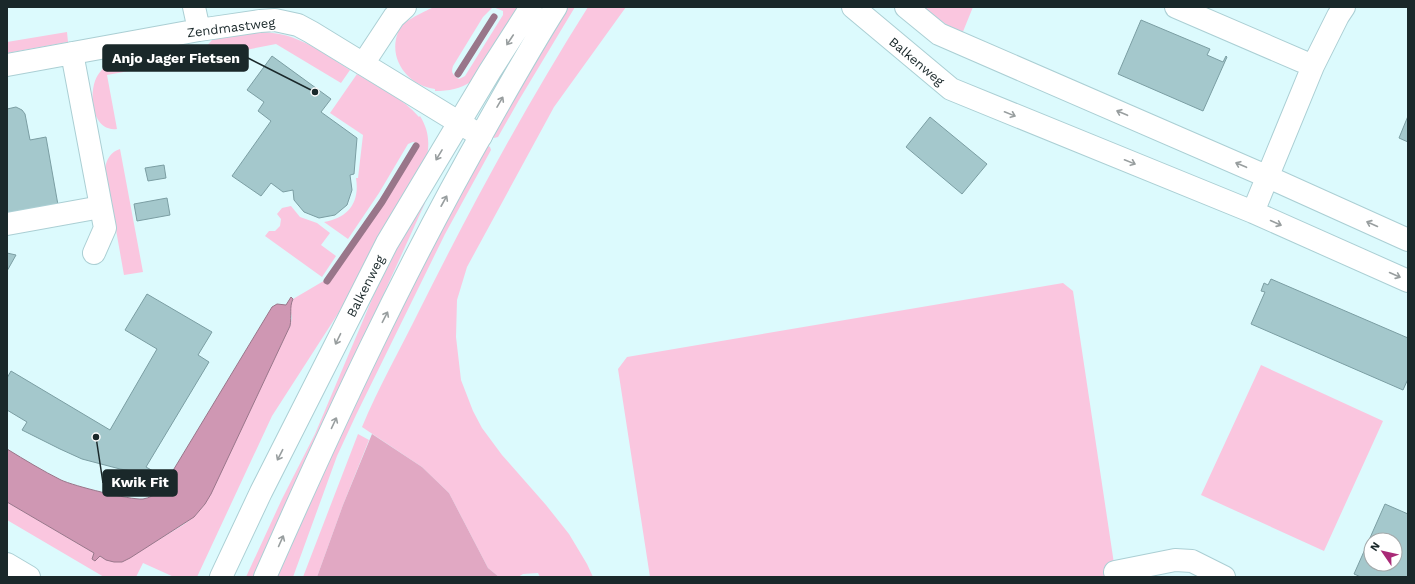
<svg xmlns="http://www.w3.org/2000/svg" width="1415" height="584" viewBox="0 0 1415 584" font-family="'Work Sans',sans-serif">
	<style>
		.green { fill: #fac6df; fill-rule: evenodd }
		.forest { fill: #e1a8c3 }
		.water { fill: #cf97b3; stroke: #99768a }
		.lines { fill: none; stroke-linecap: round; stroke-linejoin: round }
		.stream { stroke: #99768a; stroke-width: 7 }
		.building { fill: #a4c8cc; stroke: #7b9ea3; fill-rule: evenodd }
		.minor-casing { stroke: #abcfd4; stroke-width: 24 }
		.major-casing { stroke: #abcfd4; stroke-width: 24 }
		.minor { stroke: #fff; stroke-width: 22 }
		.major { stroke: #fff; stroke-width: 22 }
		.oneway { stroke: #989e9f }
		.labels { text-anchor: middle; stroke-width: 3; stroke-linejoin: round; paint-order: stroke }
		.street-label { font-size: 13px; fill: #1a282a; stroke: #fff }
		.leader { fill: none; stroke: #1a282a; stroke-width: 1.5 }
		.callout-dot { fill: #1a282a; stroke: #fff; stroke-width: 1.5 }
		.callout { fill: #1a282a; stroke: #1a282a; stroke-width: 1.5 }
		.callout-label { font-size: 14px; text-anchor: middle; font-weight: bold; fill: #fff }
	</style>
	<rect width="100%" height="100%" fill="#dcfafd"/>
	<path class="green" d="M434,7H524L472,81C460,89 449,91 435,91V89C411,86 391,64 396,39C397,35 399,28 402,25C407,20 427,10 434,7ZM493,7L503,11V15L465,76L459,79C452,75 451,72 453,66L483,17Z
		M565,7H575L519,100L498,137L494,138L489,135Z
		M588,7H626L554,107L467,267L457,300L456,337L461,380L473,411L482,428L502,455L546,505L569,534L587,564L593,577H540L538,573L523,574L518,577H499L488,568L449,493L422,467L362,427C378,388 400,350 419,311C471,207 526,105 588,7Z
		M923,7H973L962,34L947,25Z
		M67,32L68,42L7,53V42Z
		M251,33C291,28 318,50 350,70L341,83L276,44L205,58V48L212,40Z
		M161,49C170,50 176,54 178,62L107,75L117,129C93,132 89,98 95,81C98,73 104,67 110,62C122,54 147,52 161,49Z
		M357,74C378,87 403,98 419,117L420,116C430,132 430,147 425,164L339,312L272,416L197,577H174L143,563L136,577H104L7,520V502L94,553L92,559L95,561L99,556L107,560L122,562L183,525L194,517L205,504L290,326L292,318L290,307L293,299L327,279L417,143L413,142L408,144L379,193L348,239L324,222C348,218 360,203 356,178H358L363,135L330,113Z
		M485,144L490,147L491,150L445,234L356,415L337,456L293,577H275L338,434Z
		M120,149L143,272L124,275L105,168C107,158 111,152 120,149Z
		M420,200L425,203L255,577H246L282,499L315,434L397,240Z
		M291,206L300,217L317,223L330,233L321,245L336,256L322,277L265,236L269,231H275L280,226L281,219L277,214L282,208Z
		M1063,283L1073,291L1116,577H650L618,369L627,357Z
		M1261,365L1383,421L1324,551L1201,495Z
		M358,434L369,440L343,505L317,577H303Z"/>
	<path class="forest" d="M372,434L422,467L449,493L488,568L499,577H317L343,505Z"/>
	<path class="water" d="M291,297L293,299C289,307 292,316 290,326L211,494L205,504L194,517L130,558L122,562H114L106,560L100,556L95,561L92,559L94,553L7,502V449C25,460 43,471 61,480C74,486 129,500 143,499C149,498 154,495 160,492L272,307L277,304L286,305Z"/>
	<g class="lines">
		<path class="stream" d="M458,74L494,17
			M327,281L382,202L416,146"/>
	</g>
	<path class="building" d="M1141,20L1210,49L1207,55L1223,62L1226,56L1227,57L1203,111L1118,74Z
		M272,56L331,99L321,112L357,138L354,174L350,175L352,190L347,205L335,215L319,218L304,212L294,200L293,190L283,192L271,183L261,196L232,176L271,121L258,111L264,102L247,90Z
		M16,107L22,110L25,114L30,140L46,137L58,205L7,214V109Z
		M1408,116V142L1399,138Z
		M930,117L987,164L962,194L906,147Z
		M164,165L166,178L148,181L145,168Z
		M167,198L170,215L137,221L134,204Z
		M7,253L16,255L7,271Z
		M1271,279L1408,338V379L1403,390L1251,324L1265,292L1261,291L1264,283L1268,285Z
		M147,294L212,332L198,355L209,362L146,467L162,476L120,469L82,459L60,449L22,430L27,422L7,410V378L11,371L110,430L157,349L125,330Z
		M1385,504L1408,514V577H1361L1354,574ZM1371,540H1395V564H1371Z"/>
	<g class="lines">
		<g class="minor-casing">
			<path id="minor" d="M194,7L199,30
				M853,7L951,89L1253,212L1408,281
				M906,7L939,34L1266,176L1408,240
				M1176,7L1313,66
				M72,53L105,228L94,253
				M363,64L394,17L405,7
				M7,65L199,30L260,21L275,20L298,25L311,32L481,136
				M1253,212L1313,66L1338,16L1344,7
				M7,224L101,207
				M1115,572L1175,560L1192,561L1224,577"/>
		</g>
		<g class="major-casing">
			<path id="major" d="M7,564L29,577
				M221,577L261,492L387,243L490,71L531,7
				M265,577C333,423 404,270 488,123C510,84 532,45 556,7"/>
		</g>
		<use href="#minor" class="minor"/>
		<use href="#major" class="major"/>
	</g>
	<defs><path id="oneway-shaft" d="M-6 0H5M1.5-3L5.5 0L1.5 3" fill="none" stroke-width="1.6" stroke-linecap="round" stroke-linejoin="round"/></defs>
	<g class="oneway">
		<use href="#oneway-shaft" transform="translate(510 40) rotate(123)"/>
		<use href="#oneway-shaft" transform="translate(500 102) rotate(-60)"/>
		<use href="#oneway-shaft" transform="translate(1122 113) rotate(-157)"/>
		<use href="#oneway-shaft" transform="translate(1010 114) rotate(22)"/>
		<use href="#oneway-shaft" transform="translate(439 155) rotate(121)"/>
		<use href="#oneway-shaft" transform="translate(1130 162) rotate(22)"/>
		<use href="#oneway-shaft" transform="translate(1241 165) rotate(-157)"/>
		<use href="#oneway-shaft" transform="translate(444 201) rotate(-61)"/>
		<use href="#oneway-shaft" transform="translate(1276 223) rotate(24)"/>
		<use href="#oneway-shaft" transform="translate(1372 224) rotate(-156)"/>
		<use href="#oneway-shaft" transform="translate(1395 275) rotate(24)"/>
		<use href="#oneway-shaft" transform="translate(385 317) rotate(-63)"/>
		<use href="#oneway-shaft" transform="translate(338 339) rotate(116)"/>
		<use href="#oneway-shaft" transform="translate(334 423) rotate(-65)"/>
		<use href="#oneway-shaft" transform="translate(280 455) rotate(117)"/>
		<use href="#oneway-shaft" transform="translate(281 541) rotate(-66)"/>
	</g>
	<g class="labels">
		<g class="street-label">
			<text transform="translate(231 27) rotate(-7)" y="5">Zendmastweg</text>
			<text transform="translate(917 61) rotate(40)" y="5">Balkenweg</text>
			<text transform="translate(365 286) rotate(-63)" y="5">Balkenweg</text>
		</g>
	</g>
	<path class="leader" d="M315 92L248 58M96 437L103 483"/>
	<g class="callout-dot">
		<circle cx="315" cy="92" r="4"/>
		<circle cx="96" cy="437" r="4"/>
	</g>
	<g class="callout">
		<rect x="103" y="45" width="145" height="26" rx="4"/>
		<rect x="103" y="470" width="74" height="26" rx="4"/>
	</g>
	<g class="callout-label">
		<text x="176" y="63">Anjo Jager Fietsen</text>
		<text x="140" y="487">Kwik Fit</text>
	</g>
	<rect width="1415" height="584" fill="none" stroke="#1a282a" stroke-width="16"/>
	<g transform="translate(1383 552) rotate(304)"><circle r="19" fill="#ffffff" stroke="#a3a9aa"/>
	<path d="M0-3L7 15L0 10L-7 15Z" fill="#a92977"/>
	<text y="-6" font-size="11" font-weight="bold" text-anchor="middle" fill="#1a282a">N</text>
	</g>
</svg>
